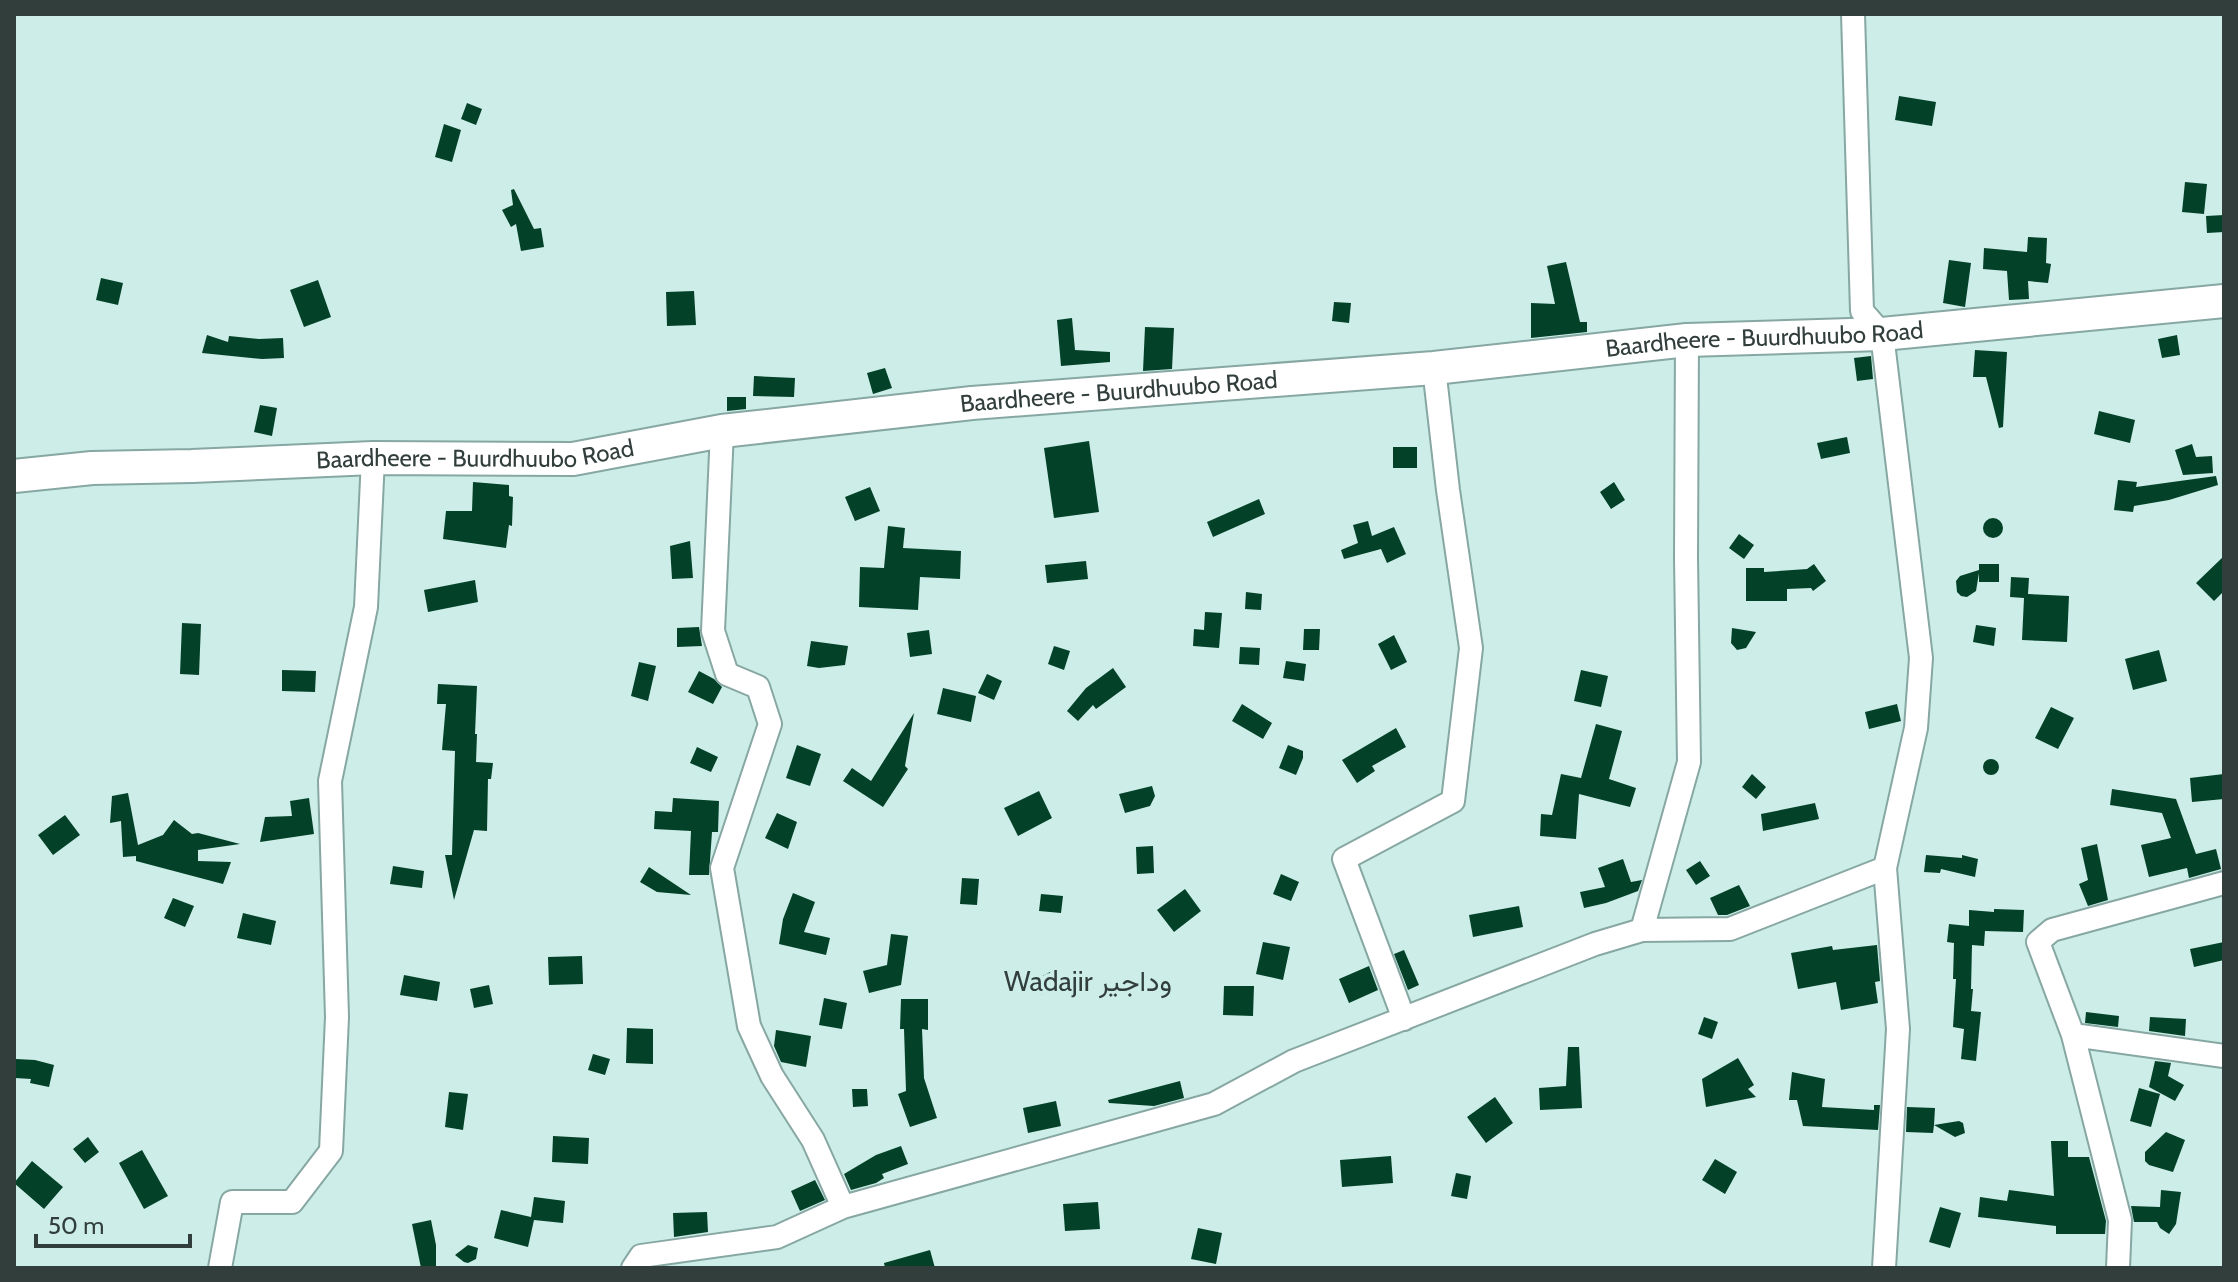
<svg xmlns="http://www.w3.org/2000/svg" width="2238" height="1282" viewBox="0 0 2238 1282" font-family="Cabin,Vazirmatn,sans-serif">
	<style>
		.building { fill: #034228 }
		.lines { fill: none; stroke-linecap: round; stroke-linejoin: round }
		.minor-casing { stroke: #87a7a2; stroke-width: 26 }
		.secondary-casing { stroke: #87a7a2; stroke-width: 36 }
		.minor { stroke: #fff; stroke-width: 22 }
		.secondary { stroke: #fff; stroke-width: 32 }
		.labels { text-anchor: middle; stroke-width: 8; stroke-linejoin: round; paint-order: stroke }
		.street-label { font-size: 24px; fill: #313e3c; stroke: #ccede8 }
		.quarter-label { font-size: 28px; fill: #313e3c; stroke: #ccede8 }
	</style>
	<rect width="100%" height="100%" fill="#ccede8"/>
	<path class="building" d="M1899,96L1936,102L1932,126L1895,120Z
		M467,103L482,109L476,125L461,119Z
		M444,124L461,130L452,162L435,157Z
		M2185,182L2207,184L2204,214L2182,212Z
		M514,189L534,229L541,228L544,247L521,251L516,224L511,227L502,210L513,205L511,190Z
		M2224,215V232L2207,233L2206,216Z
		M2028,237L2047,238L2046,263L2051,264L2048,283L2028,281L2029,299L2009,300L2007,271L1983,269L1984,248L2027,252Z
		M1949,260L1971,263L1965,307L1943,303Z
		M1566,262L1580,322H1587V332L1531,338V303L1555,304L1547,266Z
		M101,278L123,283L118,305L96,300Z
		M318,280L331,317L304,327L290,290Z
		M694,291L696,325L667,326L666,292Z
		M1334,302L1351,303L1349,323L1332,321Z
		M1072,318L1075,350L1110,352V362L1061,366L1057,320Z
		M1145,327L1174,328L1172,369L1143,371Z
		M207,335L228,342L229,336L259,339L283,338L284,358L262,359L202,353Z
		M2177,335L2180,355L2162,358L2158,339Z
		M1975,350L2007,352L2003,427L1999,428L1986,377H1973Z
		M1871,356L1873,379L1857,381L1854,358Z
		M885,368L892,388L873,394L867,373Z
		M754,376L795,378L794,397L753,396Z
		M727,397H746V409L727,411Z
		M260,405L277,408L272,436L254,432Z
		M2099,411L2135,420L2130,443L2094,434Z
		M1847,437L1850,453L1821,459L1817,443Z
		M1089,441L1099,512L1054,518L1044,448Z
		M2192,444L2196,457L2212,456L2213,473L2183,475L2175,450Z
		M1393,447H1417V468H1393Z
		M2216,476L2218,485L2169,500L2134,506L2133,512L2114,510L2118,480L2137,482L2136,487Z
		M473,482L509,485V496L513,497L512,526L509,525L506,548L443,539L446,511H472Z
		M1614,482L1625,500L1611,509L1600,492Z
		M870,487L880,511L855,521L845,497Z
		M1259,499L1265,514L1213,537L1207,522Z
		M1983 528a10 10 0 1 1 20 0a10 10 0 1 1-20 0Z
		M1368,521L1372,536L1394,527L1406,554L1387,563L1381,549L1344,559L1341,550L1358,543L1353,525Z
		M888,526L905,528L903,548L961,551L960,579L920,577L918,610L859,607L860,567L884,568Z
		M1739,534L1754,545L1744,559L1729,548Z
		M690,541L693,578L672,579L670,546Z
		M2224,556V591L2214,601L2196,583Z
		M1086,561L1088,579L1047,583L1045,565Z
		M1814,564L1826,581L1813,591L1811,588L1787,589V601H1746V568H1764V572L1807,569Z
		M1979,564H1999V582H1979V573L1976,591L1967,597L1961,596L1957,592L1956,581L1960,576L1979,570Z
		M2011,577L2029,578L2028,594L2069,596L2067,642L2022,640L2024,598L2010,597Z
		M475,580L478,602L428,612L424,590Z
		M1246,592L1262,594L1261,610L1245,609Z
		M1205,612L1222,613L1219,648L1193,646L1194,629L1204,630Z
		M182,623L201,624L199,675L180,674Z
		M1976,625L1996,628L1994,646L1973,642Z
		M699,627L702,646L677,647V628Z
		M1732,628L1756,632L1746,648L1737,650L1731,643Z
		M1304,629H1320L1319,650H1303Z
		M929,630L932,654L910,657L907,633Z
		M1394,635L1407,662L1391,670L1378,644Z
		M811,641L848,646L845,665L819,668L807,666Z
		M1054,646L1070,651L1064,670L1048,664Z
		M1240,647L1260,648L1259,665L1239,664Z
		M2159,650L2167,681L2133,690L2125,659Z
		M1286,661L1306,664L1304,681L1283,678Z
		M639,662L656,666L648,701L631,696Z
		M1113,668L1126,687L1096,709L1093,705L1078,721L1067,711L1086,688Z
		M282,670L316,671L315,692L282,691Z
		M1581,670L1608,676L1601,707L1574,701Z
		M699,671L714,679L722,687L713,704L688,692Z
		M987,674L1002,681L994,700L978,693Z
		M438,684L477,686L475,734H477L476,762L493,763L491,779H488L487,831L474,830L454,900L445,855H452L455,751L442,750L446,704H437Z
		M943,688L976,696L971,722L937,714Z
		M1242,704L1272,723L1263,739L1232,721Z
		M1897,704L1901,721L1869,729L1865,712Z
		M2051,707L2074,718L2058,749L2035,738Z
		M914,713L905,766L908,769L883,807L843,781L852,768L871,781Z
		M1596,724L1622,731L1609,779L1636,788L1630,807L1579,794L1576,839L1540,836L1541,814L1552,815L1561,774L1581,778Z
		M1396,728L1406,747L1372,766L1375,771L1357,783L1342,760Z
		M797,745L821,754L810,786L786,778Z
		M1288,745L1303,751V758L1296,775L1279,768Z
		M697,747L718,757L711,772L690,763Z
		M1983 767a8 8 0 1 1 16 0a8 8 0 1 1-16 0Z
		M1752,774L1766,787L1756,799L1742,787Z
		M2224,774V799L2192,802L2190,778Z
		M1152,786L1155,796L1150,806L1125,813L1119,794Z
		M2112,789L2176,799L2196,854L2216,849L2221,869L2189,878L2187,868L2149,877L2141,845L2171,838L2162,813L2110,805Z
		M1039,791L1052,818L1018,836L1004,808Z
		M128,793L138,845L163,835L174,820L192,834L198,833L240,844L198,850V861L231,862L223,884L136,861V856L123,857L121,821L110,823L112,796Z
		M309,798L314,834L260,842L265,817L292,816L290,801Z
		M673,798L719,801L718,832H712L709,875H689L691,831L654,829L655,811L672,812Z
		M1815,803L1819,819L1763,831L1761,814Z
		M777,813L797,822L788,849L765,838Z
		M65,815L80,835L53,855L38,835Z
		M2097,844L2108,900L2088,906L2079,884L2088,880L2081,848Z
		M1153,846L1154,873L1137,874L1136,847Z
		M1926,855L1962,858V855L1978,859L1975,877L1941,869L1940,873L1924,872Z
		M1623,859L1631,882L1642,880L1638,891L1606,903L1584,908L1580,892L1605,887L1598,868Z
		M1700,861L1710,876L1696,885L1686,870Z
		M393,866L424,871L422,888L390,884Z
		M649,867L691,895L657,892L640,882Z
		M1281,874L1299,882L1291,901L1273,894Z
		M962,878L979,879L977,905L960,904Z
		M1739,885L1750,906L1727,915H1718L1710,898Z
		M1185,889L1201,911L1174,932L1157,910Z
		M793,893L815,902L804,932L830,938L826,955L779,944L783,919Z
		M1041,894L1063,896L1061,913L1039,911Z
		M173,898L194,906L185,927L164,918Z
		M1519,906L1523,927L1473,937L1469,915Z
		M1994,909L2024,910L2023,932L1985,931L1984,946L1972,945L1971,989H1973L1971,1011L1981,1012L1976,1061L1961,1059L1964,1029L1953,1027L1956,979H1953L1954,943L1947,942L1949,924L1969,926V910L1994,912Z
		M243,913L276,921L271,945L237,938Z
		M891,934L908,936L901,985L869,993L863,971L887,965Z
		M1263,942L1290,947L1283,980L1256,974Z
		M2224,942V960L2194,967L2190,949Z
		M1877,945L1880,981L1875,982L1878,1003L1841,1010L1836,982L1798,989L1791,953L1832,946L1833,950Z
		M1404,950L1419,985L1408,990L1394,954Z
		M582,956L583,984L549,985L548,957Z
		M1369,966L1378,990L1349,1003L1339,979Z
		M1050,972L1057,988L1041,995L1035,980Z
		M404,975L440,982L437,1001L400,995Z
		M489,985L493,1004L474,1008L470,989Z
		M1224,986H1254L1253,1016L1223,1015Z
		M824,998L847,1003L842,1029L819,1025Z
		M901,999H928V1030L922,1029L924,1078L937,1118L910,1127L898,1094L906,1091L904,1029H900Z
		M2086,1012L2119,1016L2118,1027L2085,1023Z
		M1704,1017L1718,1022L1712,1039L1698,1034Z
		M2150,1017L2186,1019L2185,1036L2149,1031Z
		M627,1028L653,1029V1064L626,1063Z
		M776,1030L811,1036L806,1067L781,1062L774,1046Z
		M1568,1047H1579L1582,1108L1540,1110L1539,1088L1566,1086Z
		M593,1054L610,1059L605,1075L588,1070Z
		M1738,1058L1754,1085L1748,1089L1756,1097L1706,1107L1702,1079Z
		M16,1059L35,1060L54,1065L49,1087L30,1083L31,1079L15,1078Z
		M2155,1061L2171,1063L2168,1076L2184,1085L2175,1101L2149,1087Z
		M1792,1072L1825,1079L1822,1107L1874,1110V1105H1880L1878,1130L1803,1126L1797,1100H1789Z
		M1180,1081L1184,1098L1154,1106L1109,1103L1108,1100Z
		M2139,1088L2160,1094L2151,1127L2130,1121Z
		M852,1089H867L868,1106L853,1107Z
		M449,1092L468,1094L463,1130L445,1127Z
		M1495,1097L1513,1123L1486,1143L1467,1117Z
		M1056,1101L1061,1126L1028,1133L1023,1108Z
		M1907,1107L1935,1108L1934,1125L1959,1121L1963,1123L1965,1133L1955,1137L1934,1125L1933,1133L1906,1132Z
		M2166,1132L2185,1140L2173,1172L2149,1165L2145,1161V1152Z
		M553,1136L589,1138L588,1164L552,1162Z
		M88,1137L99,1152L85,1163L73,1149Z
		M2051,1141H2068V1157H2089L2106,1221L2105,1234H2056V1226L1978,1217L1980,1197L2007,1201L2009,1190L2054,1196Z
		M901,1146L908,1164L882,1174L884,1178L876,1183L851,1190L844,1174L876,1155Z
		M142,1150L168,1196L144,1209L119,1163Z
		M1391,1156L1393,1183L1342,1187L1340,1160Z
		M1715,1159L1737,1172L1725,1194L1702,1180Z
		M32,1161L63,1187L44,1209L14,1183Z
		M1456,1173L1471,1176L1467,1199L1451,1196Z
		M815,1180L825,1200L800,1211L791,1191Z
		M2161,1190L2181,1192L2176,1224L2169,1234L2160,1228L2157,1222H2134L2131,1206L2160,1207Z
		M534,1197L565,1201L563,1223L534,1220L528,1247L494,1238L501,1210L531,1217Z
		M1098,1202L1100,1229L1065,1231L1063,1204Z
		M1940,1207L1961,1213L1950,1248L1929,1242Z
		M707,1212L708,1232L674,1237L673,1213Z
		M431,1220L436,1245V1268H421L412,1224Z
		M1198,1228L1222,1233L1216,1264L1191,1259Z
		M468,1245L478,1248L476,1259L468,1263L464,1262L455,1255Z
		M930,1250L935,1268H885L884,1263Z"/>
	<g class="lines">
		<g class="minor-casing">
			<path id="minor" d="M1853,14L1862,311L1882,334L1921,658L1916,728L1885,868L1898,1029L1884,1268
				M722,431L713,631L727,674L758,687L770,724L722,868L749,1026L772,1076L813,1140L843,1207
				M2224,883L2052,930L2038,942L2073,1035L2224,1056
				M1642,930L1689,762L1686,558L1687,340
				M1404,1019L1344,859L1453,801L1471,648L1448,490L1434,368
				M2073,1035L2120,1220L2118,1268
				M220,1268L232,1202H292L331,1151L337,1017L330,781L366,607L373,458
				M633,1268L641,1256L777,1237L843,1207L1214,1104L1294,1061L1595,944L1642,930L1730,929L1885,868"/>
		</g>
		<g class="secondary-casing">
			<g id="secondary">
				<path id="s1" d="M14,476L92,468L192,466L373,458L573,459L722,431L972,403L1434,368L1687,340L1882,334L2224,301"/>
			</g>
		</g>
		<use href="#minor" class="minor"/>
		<use href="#secondary" class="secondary"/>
	</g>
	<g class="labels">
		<g class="street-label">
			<text dy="8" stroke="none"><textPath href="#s1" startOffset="1758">Baardheere - Buurdhuubo Road</textPath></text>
			<text dy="8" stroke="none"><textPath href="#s1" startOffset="1110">Baardheere - Buurdhuubo Road</textPath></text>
			<text dy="8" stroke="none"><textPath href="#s1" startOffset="462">Baardheere - Buurdhuubo Road</textPath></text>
		</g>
		<g class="quarter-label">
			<text x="1088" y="991">Wadajir وداجير</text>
		</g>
	</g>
	<rect width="2238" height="1282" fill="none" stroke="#313e3c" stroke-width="32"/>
	<path d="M36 1234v12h154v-12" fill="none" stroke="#313e3c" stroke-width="4"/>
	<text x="48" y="1234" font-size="24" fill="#313e3c" stroke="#ccede8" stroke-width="6" paint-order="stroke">50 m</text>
</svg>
